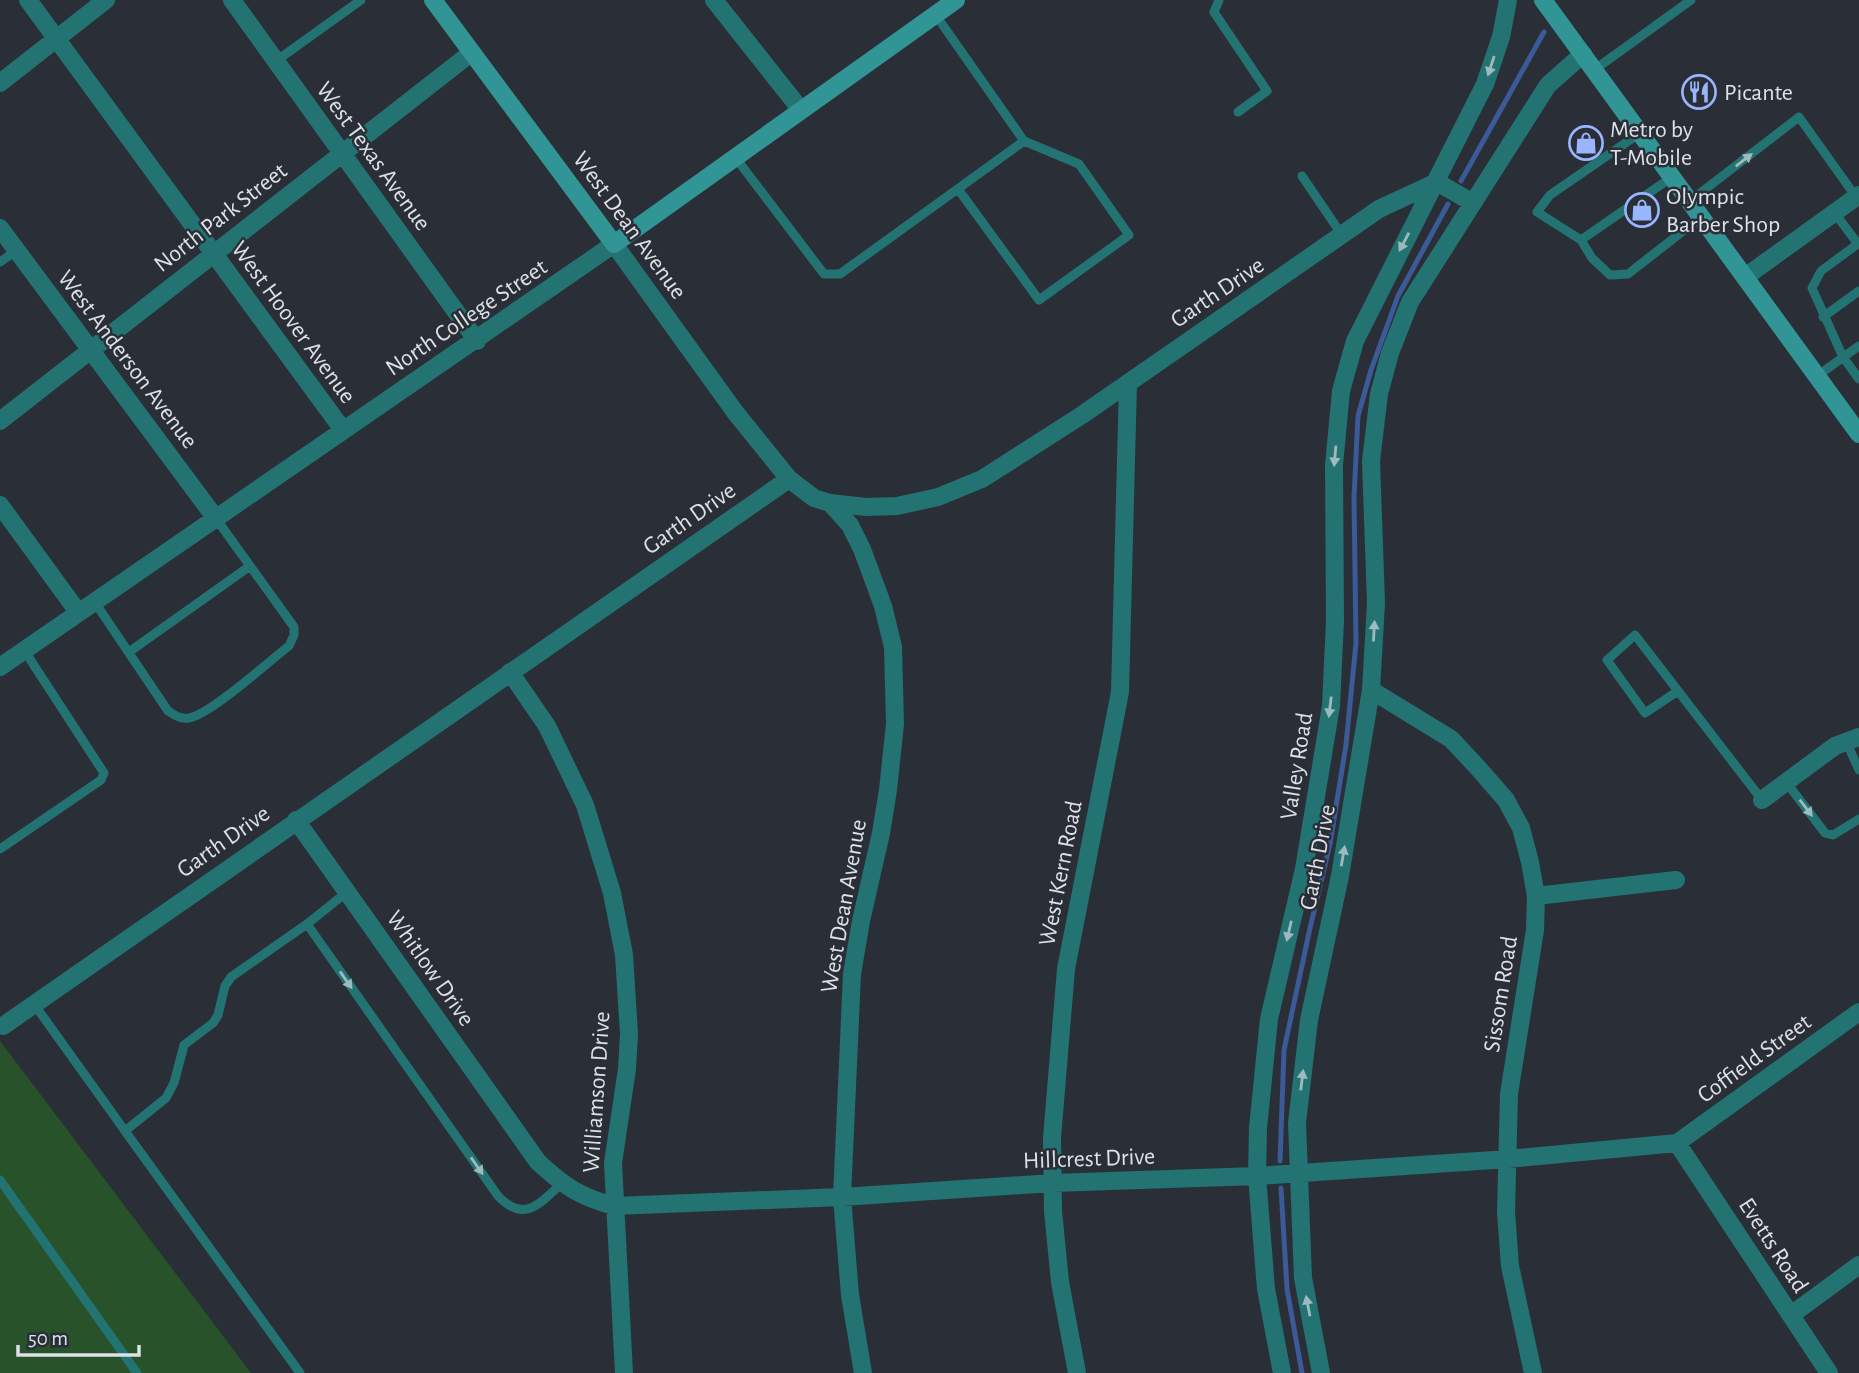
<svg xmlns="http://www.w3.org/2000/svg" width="1859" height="1373" viewBox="0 0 1859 1373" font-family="'Alegreya Sans',sans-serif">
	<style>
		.green { fill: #27522a }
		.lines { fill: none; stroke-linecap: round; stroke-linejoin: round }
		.stream { stroke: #3b5a97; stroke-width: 5 }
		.lane { stroke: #247373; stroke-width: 9 }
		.street { stroke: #247373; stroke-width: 18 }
		.secondary { stroke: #319595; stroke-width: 18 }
		.oneway { fill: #9dbabe }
		.labels { text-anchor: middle; stroke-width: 5; stroke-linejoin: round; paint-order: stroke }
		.poi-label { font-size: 24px; fill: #dee1e7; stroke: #2a2f37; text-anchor: start }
		.street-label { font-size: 24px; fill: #dee1e7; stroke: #2a2f37 }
	</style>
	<rect width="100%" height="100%" fill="#2a2f37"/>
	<path class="green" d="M0,1041L251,1373H0Z"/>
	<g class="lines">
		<path class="stream" d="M1461,181L1544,32
			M1280,1161L1284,1050L1310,928L1330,844L1346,745L1356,643L1354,497L1358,416L1371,370L1398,296L1448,204
			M1281,1188L1287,1289L1302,1373"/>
		<path class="lane" d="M1219,0L1214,12L1267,91L1238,112
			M276,61L361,0
			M1594,70L1691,0
			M1640,133L1550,195L1537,212L1581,240L1672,177
			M735,157L824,274H840L1024,141L935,14
			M1302,176L1342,235
			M958,189L1039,300L1129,235L1079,164L1024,141
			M1690,201L1799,117L1856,197
			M1834,212L1858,244
			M1581,240L1592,258L1610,275L1628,274L1701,217
			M1859,243L1821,271L1812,288L1843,357L1859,379
			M0,262L17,250
			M1823,317L1859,291
			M1817,376L1859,346
			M94,601L168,711C176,716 180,719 189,718C210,715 269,661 289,646L294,635V627L217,520
			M129,652L250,566
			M1678,691L1645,713L1607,660L1635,635L1762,800
			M1846,741L1859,770
			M1786,782L1825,833L1833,835L1859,819
			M0,849L101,780L104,773L24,650
			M307,924L498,1196C525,1224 540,1203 562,1183
			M34,1004L125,1131
			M0,1180L137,1373
			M300,1373L125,1131L166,1098L174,1083L184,1045L213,1023L218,1015L225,986L231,977L307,924L347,892"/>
		<path class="street" d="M28,0L343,430
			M232,0L477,341
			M714,0L801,110
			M0,83L106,0
			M0,228L217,520
			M1745,277L1859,195
			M0,421L471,53
			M830,503L850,525L862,549L883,606L893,647L895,724L888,790L881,833L861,921L852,974L842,1197L850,1295L863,1373
			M0,505L78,612
			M0,667L614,244L735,412L789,479L814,498L830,503L866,507L897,506L938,497L982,479L1082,415L1379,209L1437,182L1473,203
			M510,672L547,726L585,805L612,893L624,955L629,1034L627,1069L613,1163L624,1373
			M1371,690L1451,739L1479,769L1506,800L1521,828L1530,862L1536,896L1535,930L1509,1094L1506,1212L1510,1266L1533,1373
			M1762,800L1835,746L1859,737
			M296,820L538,1162C564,1186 580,1197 614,1206L842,1197L1052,1183L1257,1176L1508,1159L1677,1143
			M1536,896L1676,880
			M3,1026L789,479
			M1677,1143L1829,1373
			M1677,1143L1859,1012
			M1791,1315L1859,1265
			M1077,1373L1060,1282L1053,1211L1052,1138L1066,969L1120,692L1128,383
			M1282,1373L1266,1289L1257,1176L1258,1128L1269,1019L1304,869L1331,706L1335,621L1334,465L1341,391L1355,341L1485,84L1501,37L1508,0
			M1321,1373L1303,1278L1297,1123L1309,1020L1340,876L1371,690L1376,603L1371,461L1379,394L1390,353L1410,302L1548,85L1583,54"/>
		<path class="secondary" d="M433,0L614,244L956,0
			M1543,0L1859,434"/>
	</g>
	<defs><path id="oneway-solid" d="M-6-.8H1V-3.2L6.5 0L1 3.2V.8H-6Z" transform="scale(1.75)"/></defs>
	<g class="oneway">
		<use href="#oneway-solid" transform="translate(1491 66) rotate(108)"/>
		<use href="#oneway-solid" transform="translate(1744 160) rotate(-38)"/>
		<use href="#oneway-solid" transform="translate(1404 242) rotate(118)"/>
		<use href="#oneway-solid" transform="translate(1335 456) rotate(95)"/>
		<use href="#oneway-solid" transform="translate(1374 631) rotate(-87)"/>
		<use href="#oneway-solid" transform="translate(1330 707) rotate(97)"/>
		<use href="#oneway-solid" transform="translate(1806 808) rotate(53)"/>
		<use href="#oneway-solid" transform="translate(1343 856) rotate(-80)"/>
		<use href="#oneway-solid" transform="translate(1289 931) rotate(103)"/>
		<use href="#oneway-solid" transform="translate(346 980) rotate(55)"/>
		<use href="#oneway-solid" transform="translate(1302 1080) rotate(-83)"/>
		<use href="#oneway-solid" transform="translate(477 1166) rotate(55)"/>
		<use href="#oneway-solid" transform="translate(1308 1306) rotate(-101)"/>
	</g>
	<defs>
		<g id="restaurant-ring" transform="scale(1.75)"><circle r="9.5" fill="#2a2f37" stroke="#99b5fd" stroke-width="1.5"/><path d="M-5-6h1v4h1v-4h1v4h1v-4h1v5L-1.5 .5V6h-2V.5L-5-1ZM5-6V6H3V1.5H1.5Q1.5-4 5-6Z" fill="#99b5fd"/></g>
		<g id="shop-ring" transform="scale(1.75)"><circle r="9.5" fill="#2a2f37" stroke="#99b5fd" stroke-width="1.5"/><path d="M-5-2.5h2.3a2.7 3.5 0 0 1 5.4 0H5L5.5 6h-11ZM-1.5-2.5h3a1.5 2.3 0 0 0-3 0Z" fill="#99b5fd"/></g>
	</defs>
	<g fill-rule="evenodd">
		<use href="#restaurant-ring" x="1699" y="92"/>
		<use href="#shop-ring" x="1586" y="143"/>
		<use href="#shop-ring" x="1642" y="210"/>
	</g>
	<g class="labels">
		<g class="poi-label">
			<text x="1724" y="100">Picante</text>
			<text x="1610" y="137">Metro by<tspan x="1610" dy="28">T-Mobile</tspan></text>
			<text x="1666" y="204">Olympic<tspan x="1666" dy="28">Barber Shop</tspan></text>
		</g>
		<g class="street-label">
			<text transform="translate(374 156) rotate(54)" y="8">West Texas Avenue</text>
			<text transform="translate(220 217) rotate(-38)" y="8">North Park Street</text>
			<text transform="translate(630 225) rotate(54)" y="8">West Dean Avenue</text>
			<text transform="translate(1217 292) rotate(-34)" y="8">Garth Drive</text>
			<text transform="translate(466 317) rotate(-34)" y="8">North College Street</text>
			<text transform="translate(294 322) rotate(54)" y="8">West Hoover Avenue</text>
			<text transform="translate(128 359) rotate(53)" y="8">West Anderson Avenue</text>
			<text transform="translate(689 518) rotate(-35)" y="8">Garth Drive</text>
			<text transform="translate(1296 766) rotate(-81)" y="8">Valley Road</text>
			<text transform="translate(223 841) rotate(-35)" y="8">Garth Drive</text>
			<text transform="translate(1317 857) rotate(-79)" y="8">Garth Drive</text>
			<text transform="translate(1060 873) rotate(-79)" y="8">West Kern Road</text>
			<text transform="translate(843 906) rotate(-80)" y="8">West Dean Avenue</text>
			<text transform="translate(431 968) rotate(55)" y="8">Whitlow Drive</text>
			<text transform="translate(1500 994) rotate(-81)" y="8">Sissom Road</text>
			<text transform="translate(1754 1058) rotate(-36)" y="8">Coffield Street</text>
			<text transform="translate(596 1092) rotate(-86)" y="8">Williamson Drive</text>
			<text transform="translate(1089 1158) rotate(-2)" y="8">Hillcrest Drive</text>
			<text transform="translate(1774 1245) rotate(57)" y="8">Evetts Road</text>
		</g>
	</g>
	<path d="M18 1345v10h121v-10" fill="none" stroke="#dee1e7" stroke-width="3.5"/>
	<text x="28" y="1345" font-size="21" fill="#dee1e7" stroke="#2a2f37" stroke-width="5" paint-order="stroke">50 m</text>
</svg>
